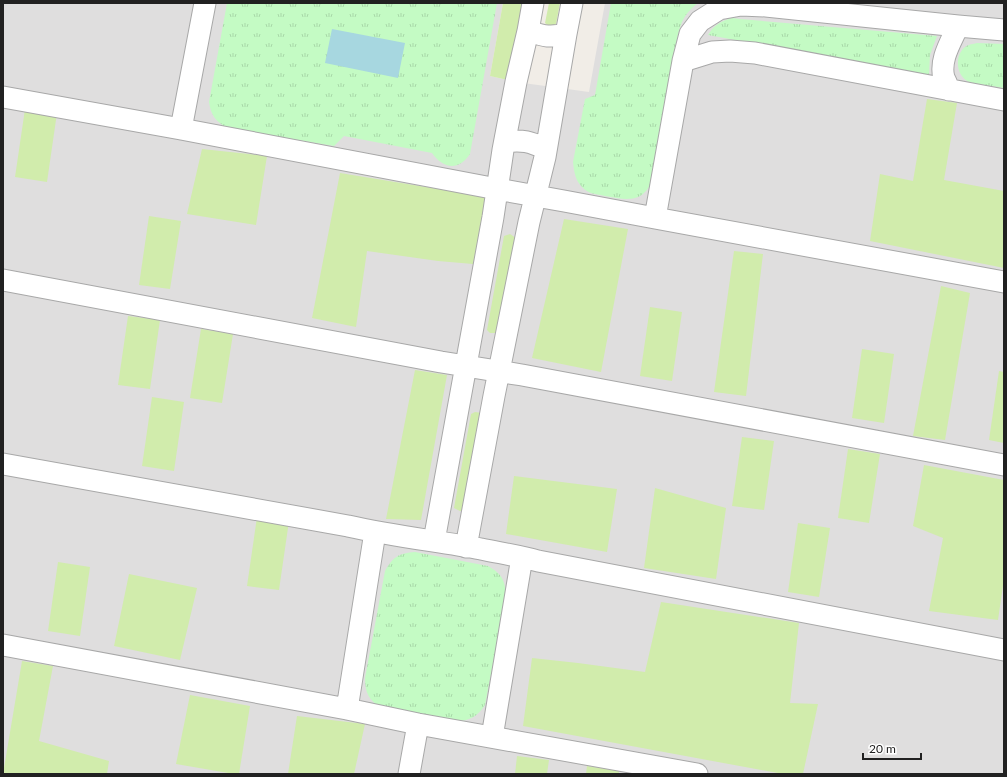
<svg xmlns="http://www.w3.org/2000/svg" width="1007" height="777" viewBox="0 0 1007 777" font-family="Lato,sans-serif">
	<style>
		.residential { fill: #dfdede }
		.grass { fill: #d1ecac }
		.park { fill: url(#park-tufts) }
		.water { fill: #a7d7e0 }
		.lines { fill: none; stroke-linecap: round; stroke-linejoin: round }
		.street-casing { stroke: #a8a8a8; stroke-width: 23 }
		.street { stroke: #fff; stroke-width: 21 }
	</style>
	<defs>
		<pattern id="park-tufts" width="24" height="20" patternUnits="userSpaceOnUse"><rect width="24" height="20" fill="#c4fbc4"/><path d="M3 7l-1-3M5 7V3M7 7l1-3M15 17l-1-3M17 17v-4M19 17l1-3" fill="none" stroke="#a8d7a8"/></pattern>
	</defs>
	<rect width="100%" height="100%" fill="#f1ede7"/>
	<path class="residential" d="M3,3H503L490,76L516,82L589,92L605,3H1004V774H3Z"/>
	<path class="grass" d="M503,3H533L516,82L490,76Z
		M549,3H560L556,24C552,27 548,26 545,23Z
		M927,99L957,103L944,180L1004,191V268L870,241L880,174L913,181Z
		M25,109L57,113L47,182L15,177Z
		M202,149L267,156L256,225L187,214Z
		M340,173L487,197L473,264L438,261L367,251L356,327L312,318Z
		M149,216L181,221L170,289L139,285Z
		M564,219L628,229L601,372L532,358Z
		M510,234L516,238L496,333H490L487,330L504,236Z
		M734,251L763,254L746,396L714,392Z
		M941,286L970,293L945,440L913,436Z
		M650,307L682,312L672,381L640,376Z
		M128,316L160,320L150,389L118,385Z
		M201,329L233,334L222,403L190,398Z
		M862,349L894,354L884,423L852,418Z
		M415,370L447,375L421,520L386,519Z
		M999,371L1004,372V443L989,440Z
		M152,397L184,402L174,471L142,466Z
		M475,412L482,413L464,511H460L454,508L471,414Z
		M742,437L774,441L764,510L732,506Z
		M848,449L880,454L869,523L838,518Z
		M924,465L1004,480V579L998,620L929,611L943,538L913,526Z
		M514,476L617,489L607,552L506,534Z
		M655,488L726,508L716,579L644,568Z
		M257,517L289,521L279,590L247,586Z
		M798,523L830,528L819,597L788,592Z
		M58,562L90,567L80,636L48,631Z
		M129,574L197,588L180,660L114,646Z
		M661,602L799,623L790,703L818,704L803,774H783L523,726L532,658L578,663L645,672Z
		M22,661L53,666L39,741L109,761L107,774H3Z
		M190,695L250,706L239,774H234L176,764Z
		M297,716L365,724L354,774H288Z
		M517,756L549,760L547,774H515Z
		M587,766L619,771V774H586Z"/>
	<path class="park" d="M227,3H497L470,154C459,171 443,169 432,153L344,136L334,146L227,128C216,121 211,116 209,102Z
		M611,3H698C684,14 681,22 677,39L653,178C644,204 627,200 605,196C596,194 588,194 582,187C575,180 574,171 573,162L585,99L595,95Z
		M732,18L740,19L937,36L930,55L929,75L708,35C714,25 721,21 732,18Z
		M977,43L1004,44V88C996,87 987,85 979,84C976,83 972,83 969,82C956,76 954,56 965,47C969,44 973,44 977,43Z
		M415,552L488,566C502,574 505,580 506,596L485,705C477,717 470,721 455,721L381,708C369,700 365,693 365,678L385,571C393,557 399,553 415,552Z"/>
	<path class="water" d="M332,29L405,43L398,78L325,63Z"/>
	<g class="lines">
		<g class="street-casing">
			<path id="street" d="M533,3L528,31C544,36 549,38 566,34L572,3
				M683,61L712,52L730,51L755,53L1004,100
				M949,90C948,86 946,82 944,78C939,60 951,42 958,26
				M3,97L181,129L497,189L564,201L655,218L1004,282
				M181,129L205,3
				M505,142C522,139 531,142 546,149
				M655,218L683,61L690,34L700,21L719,9L741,5L766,6L958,26L1004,30
				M3,280L441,362L522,375L1004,465
				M3,464L348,526C392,536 437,541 481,549C500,553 520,556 538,561L1004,650
				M434,541L493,217L503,150L516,82L528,31
				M466,547L494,396L529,222L545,157L566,34
				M3,645L347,709L418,724L697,774
				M347,709L375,532
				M492,737L522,557
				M409,774L418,724"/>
		</g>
		<use href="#street" class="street"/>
	</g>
	<rect width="1007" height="777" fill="none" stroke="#212121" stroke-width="8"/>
	<path d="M863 753v6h58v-6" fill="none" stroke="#212121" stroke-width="2"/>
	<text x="869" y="753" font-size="12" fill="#212121" stroke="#ffffff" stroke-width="3" paint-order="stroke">20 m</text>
</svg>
